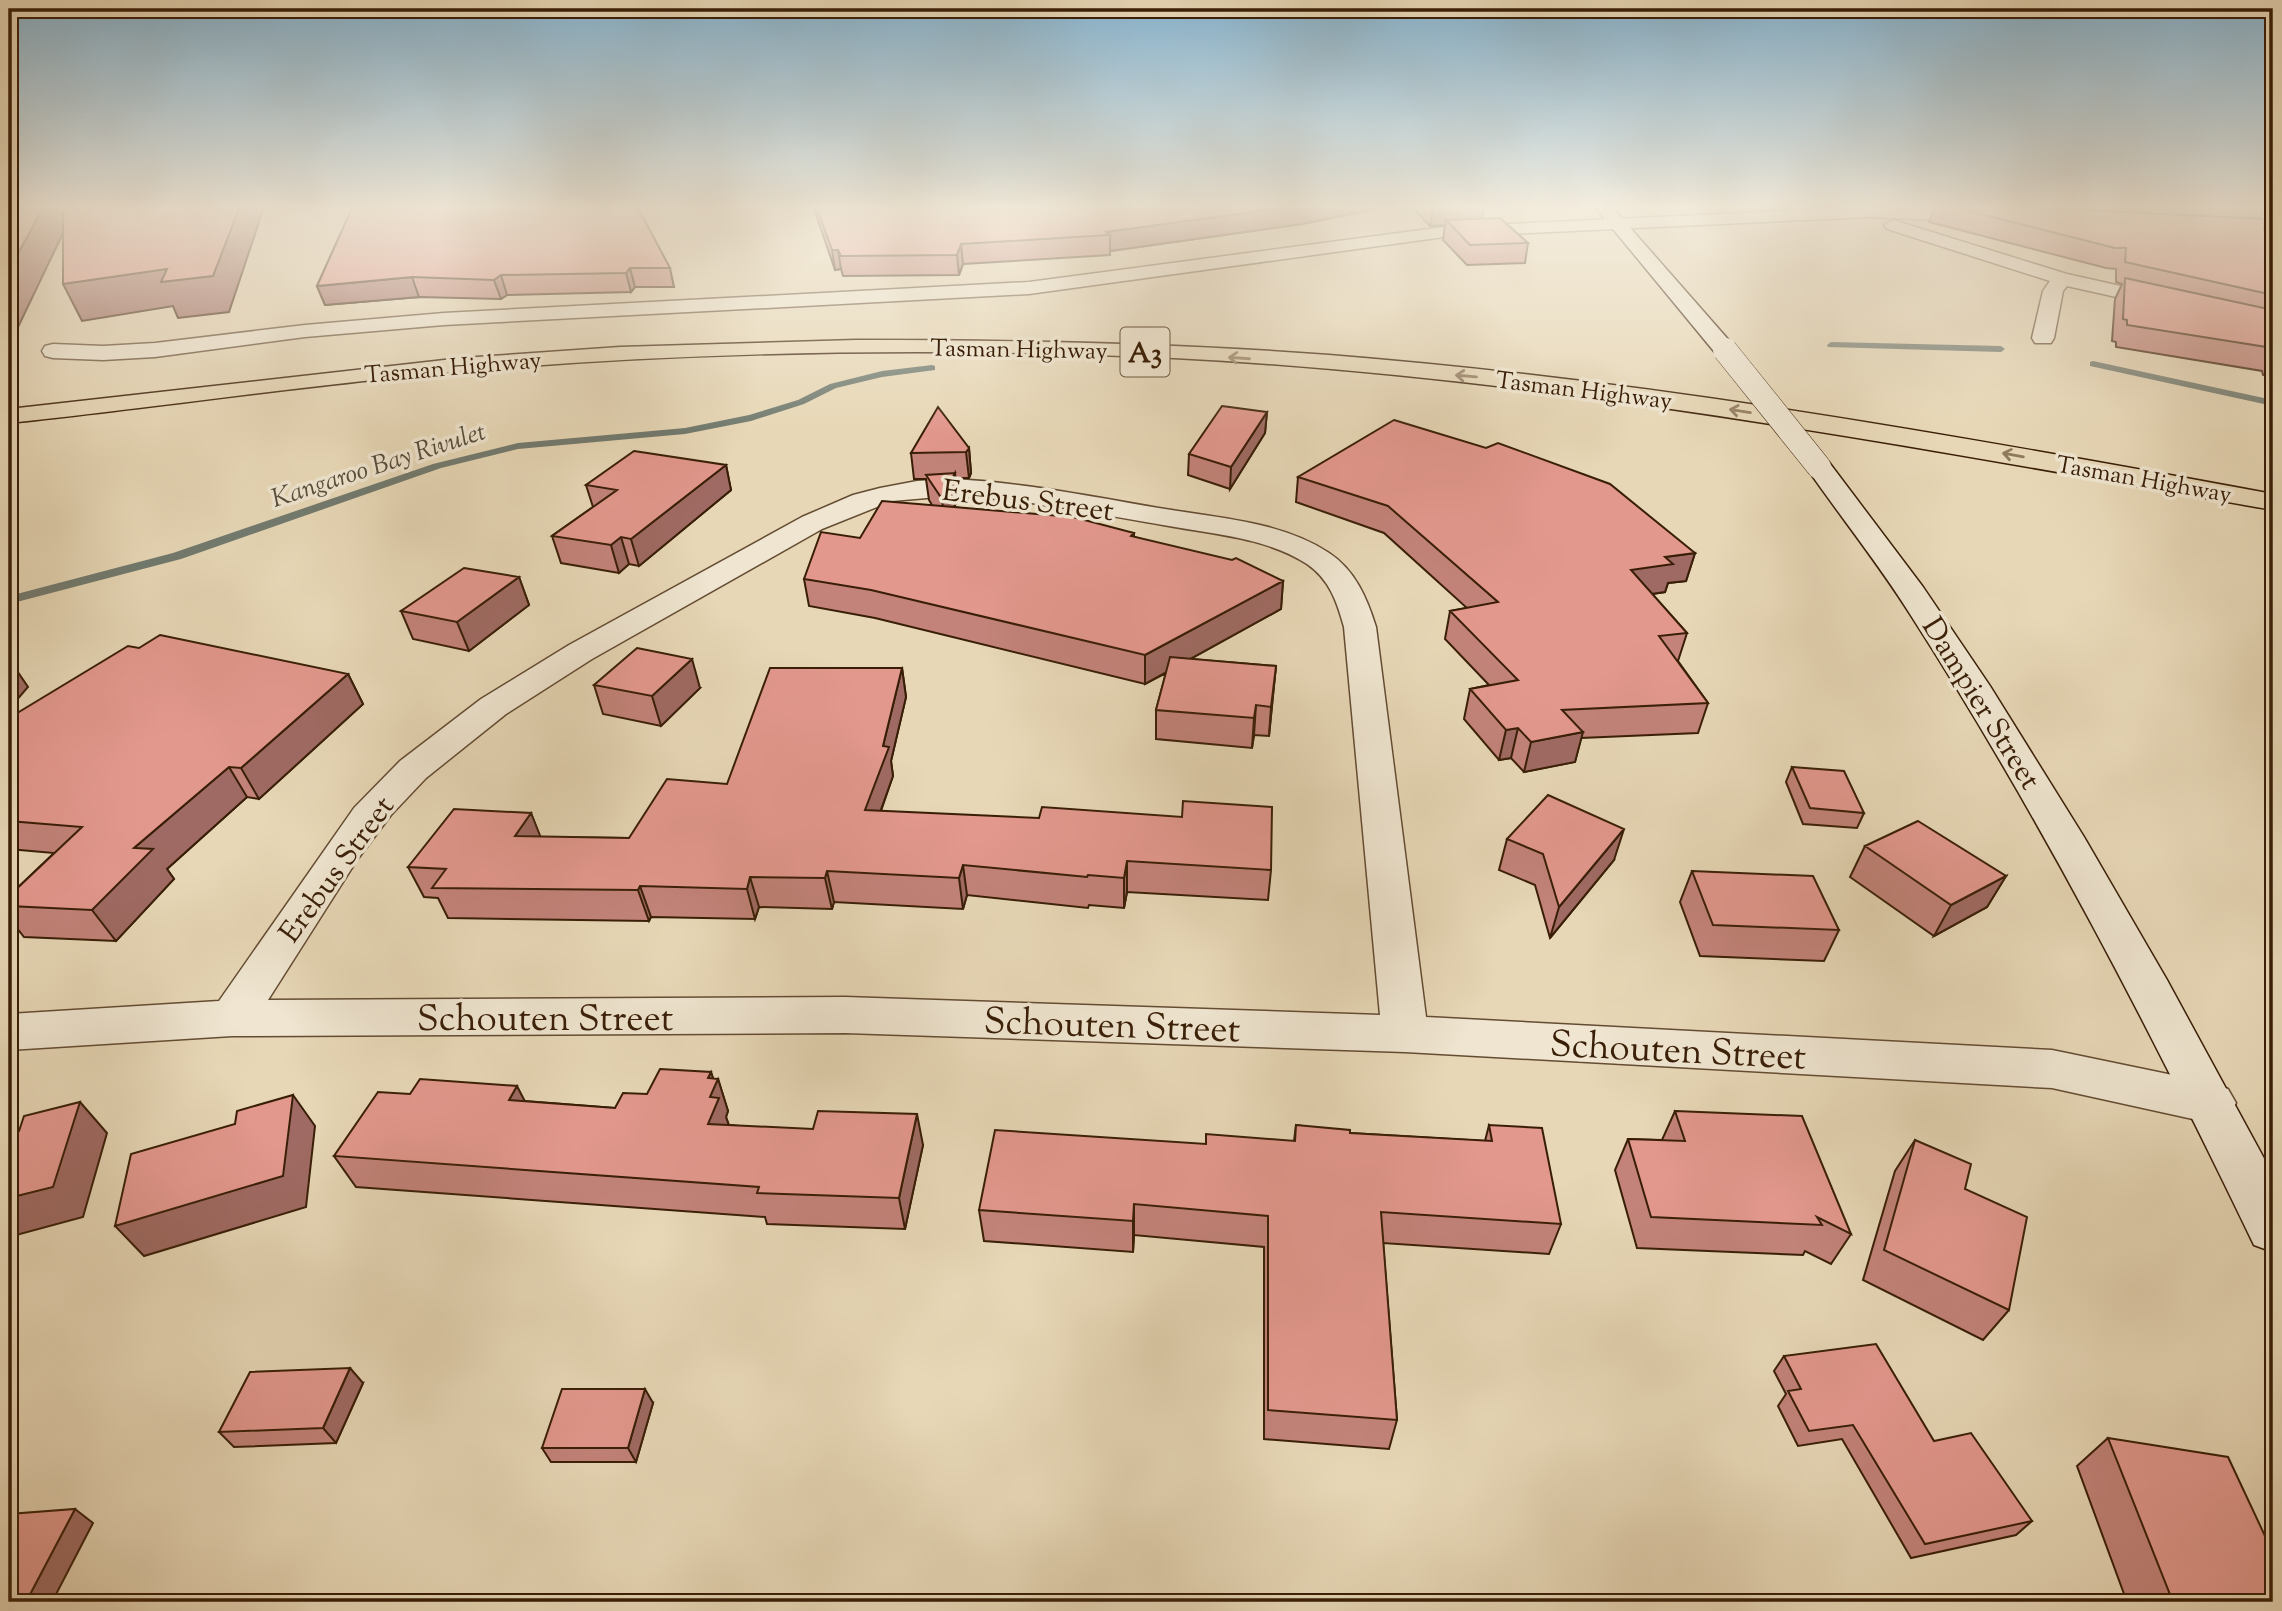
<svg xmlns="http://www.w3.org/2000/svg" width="2282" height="1611" viewBox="0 0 2282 1611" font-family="'Sorts Mill Goudy',serif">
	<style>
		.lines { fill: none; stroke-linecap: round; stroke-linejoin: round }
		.stream { fill: #717a6f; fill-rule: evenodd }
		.street-casing { stroke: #644c33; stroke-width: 3 }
		.secondary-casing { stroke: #391e07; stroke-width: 3 }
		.highway-casing { stroke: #391e07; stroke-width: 3 }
		.street { fill: #efe5d0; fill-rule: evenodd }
		.secondary { fill: #efe5d0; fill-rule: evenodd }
		.highway { fill: #e7d7b6; fill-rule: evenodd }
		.secondary-bridge-casing { stroke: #391e07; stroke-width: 25; stroke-linecap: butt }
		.secondary-bridge { stroke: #efe5d0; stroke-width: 24 }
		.wall { fill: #c3837a; stroke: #391e07; stroke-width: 2 }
		.shaded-wall { fill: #9f6a63; stroke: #391e07; stroke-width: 2 }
		.building { fill: #e3988e; stroke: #391e07; stroke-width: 2 }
		.oneway { stroke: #907a5e }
		.labels { text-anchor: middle; stroke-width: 7; stroke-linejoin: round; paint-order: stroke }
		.far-street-label { font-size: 24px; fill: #391e07; stroke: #efe5d0 }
		.far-water-label { font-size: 26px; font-style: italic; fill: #554c3b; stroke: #efe5d0 }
		.shield { fill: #efe5d0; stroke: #705a43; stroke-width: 2 }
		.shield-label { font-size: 28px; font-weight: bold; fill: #391e07 }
		.street-label { font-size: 30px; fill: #391e07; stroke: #efe5d0 }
		.near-street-label { font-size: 37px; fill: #391e07; stroke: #efe5d0 }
	</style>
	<rect width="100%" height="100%" fill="#e7d7b6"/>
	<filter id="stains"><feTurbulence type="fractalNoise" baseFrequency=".00286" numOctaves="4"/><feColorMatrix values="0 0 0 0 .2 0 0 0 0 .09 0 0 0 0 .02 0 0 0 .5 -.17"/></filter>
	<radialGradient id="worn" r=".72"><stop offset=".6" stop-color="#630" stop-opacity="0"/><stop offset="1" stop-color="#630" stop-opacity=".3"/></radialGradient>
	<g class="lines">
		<path class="stream" d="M1831,342L2001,346L2005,349L2001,352L1828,347L1827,345Z
			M2093,361L2273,400V406L2090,366V362Z
			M932,365L935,366V370L882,377L836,388L804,404L751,421L685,434L518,449L441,468L181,559L9,604V596L173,553L433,464L518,443L685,428L749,415L798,400L830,384L882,371Z"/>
		<g class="street-casing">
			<path id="street" d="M1870,207L1983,212L1992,217L1983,222L1870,217L1444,237L1029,294L444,325L305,337L155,357L103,360L53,358L45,356L42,351L45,346L53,344L103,346L155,343L305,325L444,313L1029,282L1444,227Z
				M1893,220L2067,274L2273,320V332L2067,286L2063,291L2054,338L2051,343H2035L2032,338L2043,291L2050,281L1887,229L1884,225Z
				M950,479C1023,482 1094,497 1165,509C1219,518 1283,522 1329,553C1355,570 1367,598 1376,627L1426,1017L2052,1050L2211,1083L2228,1089L2236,1103L2228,1117L2211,1123L2052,1088L1405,1052L845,1033L232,1036L9,1050V1014L219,1001L354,808L400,761L481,699L569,645L802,517L853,495L880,488L917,481ZM950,496C1022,498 1092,513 1163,525C1211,534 1265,537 1307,564C1330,580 1337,602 1344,627L1380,1015L845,997L268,1000L357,860L391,815L426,778L506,714L592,659L822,529L892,501Z"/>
		</g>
		<g class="secondary-casing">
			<path id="secondary" d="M1594,206H1611L1733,345L1736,350L1733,355H1717Z
				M1819,459L1828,461L1923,587L1990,686L2084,837L2167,980L2273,1175V1252L2254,1245C2150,1029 2040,816 1910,614C1878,563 1840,516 1806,467L1810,461Z"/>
		</g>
		<g class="highway-casing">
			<path id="highway" d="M856,340C1014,340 1172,343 1329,355C1646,380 1961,436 2273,494V510C1908,446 1545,377 1174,358C938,347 699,351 464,371C312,384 161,407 9,423V409L462,358L620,347Z"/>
		</g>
		<use href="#street" class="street"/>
		<use href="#secondary" class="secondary"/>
		<use href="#highway" class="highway"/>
		<g class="secondary-bridge-casing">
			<path id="secondary-bridge" d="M1725,350L1819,467"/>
		</g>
		<use href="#secondary-bridge" class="secondary-bridge"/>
	</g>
	<path class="wall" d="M353,206L670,268L674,287H635L631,292L507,295L501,299L419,297L325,305L317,286Z
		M813,206H1390L1302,224L1110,251V255L963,264L959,275L843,276L841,269L835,270Z
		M1411,206H1484L1482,219L1528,243L1525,263L1467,265L1443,240L1445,225L1430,226Z
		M1924,206H2266L2259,219L2264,230L2273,233V377L2263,375L2262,371L2116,347V342L2112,341L2115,299L2122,284L2116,282V269L2106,268L1929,222L1935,207Z
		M1267,412L1265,433L1230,489L1188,475L1189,454Z
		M969,448L971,473L969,478H956L958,499L954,507L1134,533V537L1283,581L1281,609L1190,659L1276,666L1269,736L1254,735L1252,748L1156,739V710L1166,673L1145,684L875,618L809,606L804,579L860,538L932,505L929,500L926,479H914L911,453Z
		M726,465L731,490L639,566L629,564L619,573L561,563L552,536L593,507L586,485Z
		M1298,477L1695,553L1686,581L1668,583L1665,592L1652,594L1687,633L1678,661L1708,703L1698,733L1581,738L1575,762L1524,772L1511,758L1499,760L1464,719L1470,689L1489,685L1445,639L1450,611L1467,608L1384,533L1296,502Z
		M519,577L529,605L469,651L413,639L401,611Z
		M902,668L906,697L891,761L893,776L881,811L1271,870L1268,900L1127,892L1124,908L1089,905L1088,908L967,895L963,909L834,902L832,909L759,907L755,919L651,917L649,921L448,918L438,898L424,897L408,867L531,813L540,837L629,838L727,784Z
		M348,674L363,704L259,799L247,797L167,869L174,879L116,941L24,937L9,918V896L54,853L9,849V718Z
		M594,685L700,688L661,726L603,714Z
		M1792,767L1864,813L1857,828L1803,824L1786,782Z
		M1507,839L1614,860L1550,938L1535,885L1499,870Z
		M1865,846L2006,876L1987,907L1934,936L1850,877Z
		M1692,871L1839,930L1824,961L1700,956L1680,902Z
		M711,1072L713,1079H718L728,1111L726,1117L729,1125L923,1145L905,1229L767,1224L765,1217L356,1187L334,1156L525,1101L615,1108L647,1094Z
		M1675,1111L1851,1234L1831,1264L1805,1251L1803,1255L1637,1248L1615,1170L1628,1139L1662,1140Z
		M1296,1125L1350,1133L1485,1141L1489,1125L1561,1224L1549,1254L1383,1243L1397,1420L1389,1449L1264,1439V1247L1134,1235L1133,1252L984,1241L979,1210L1206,1144L1294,1141Z
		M1915,1140L1965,1189L2009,1310L1983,1340L1863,1280L1895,1171Z
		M1784,1356L1934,1441L2032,1521L2016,1535L1911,1558L1842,1439L1798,1446L1778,1406L1786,1394L1774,1371Z
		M363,1383L336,1443L234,1447L219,1432Z
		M653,1403L636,1462H551L542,1448Z
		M2108,1438L2273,1602H2127L2077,1466Z"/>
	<path class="shaded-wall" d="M44,206H76L9,346V270Z
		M240,206H262L263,210L229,312L178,318L173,306L82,321L63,284Z
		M1295,206H1390L1302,224L1110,251V235L1106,232Z
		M1449,206H1484L1481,223L1446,220L1445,225L1430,226L1433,207Z
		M961,244L963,264L959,275L957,255Z
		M832,250H838L841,269L835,270Z
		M630,268L635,287L631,292L626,273Z
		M501,275L507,295L501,299L494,280Z
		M412,277L419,297L325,305L317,286Z
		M1267,412L1265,433L1230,489L1231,467Z
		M969,448L971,473L969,478L966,452Z
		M726,465L731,490L639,566L631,539Z
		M955,473L958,499L945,525L942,499Z
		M621,537L629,564L619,573L611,545Z
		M1695,553L1686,581L1668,583L1665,592L1624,598L1631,570L1665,557Z
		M519,577L529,605L469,651L457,622Z
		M1283,581L1281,609L1145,684V655Z
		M9,659L28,687L9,709Z
		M692,659L700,688L661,726L652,696Z
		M1276,666L1273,695L1269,736L1271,707Z
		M902,668L906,697L891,761L893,776L870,840L865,810L883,746Z
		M348,674L363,704L259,799L241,768Z
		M1256,705L1254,735L1252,748L1254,718Z
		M1518,728L1511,758L1499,760L1506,730Z
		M1583,732L1575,762L1524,772L1531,742Z
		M229,767L247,797L167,869L174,879L116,941L92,910L134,848Z
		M531,813L543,843L515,836Z
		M1624,829L1614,860L1550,938L1559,907Z
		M1127,861V892L1124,908V878Z
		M963,865L967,895L963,909L959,878Z
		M827,871L834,902L832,909L825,878Z
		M2006,876L1987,907L1934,936L1951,905Z
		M750,877L759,907L755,919L747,889Z
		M640,886L651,917L649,921L638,890Z
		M711,1072L715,1084L718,1079L728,1111L726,1117L730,1129L708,1124V1078Z
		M517,1086L533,1117L509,1100Z
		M293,1095L315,1126L306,1207L144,1256L115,1226Z
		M80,1102L107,1133L83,1217L9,1237V1198Z
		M917,1114L923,1145L905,1229L899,1198Z
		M1134,1204V1235L1133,1252V1221Z
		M350,1368L363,1383L336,1443L323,1428Z
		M645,1389L653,1403L636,1462L628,1448Z
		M75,1509L93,1523L52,1602H26Z"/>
	<path class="building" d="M9,206H44L9,270Z
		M63,206H240L213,276L161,282L167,269L63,284Z
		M353,206H637L670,268H630L626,273L501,275L494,280L412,277L317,286Z
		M816,206H1295L1106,232L1110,235L961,244L957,255L841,256L838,250H832Z
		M1949,206H2001L2265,219L2264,230L2273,233V295L2125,262L2126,248H2115Z
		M1500,218L1528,243L1470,245L1446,220Z
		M2125,278L2273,310V348L2127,325V320L2123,319Z
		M1222,406L1267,412L1231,467L1189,454Z
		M938,407L969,448L966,452L911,453Z
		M1394,420L1486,448L1498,443L1610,484L1695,553L1665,557L1673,564L1631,570L1687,633L1659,636L1708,703L1562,710L1583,732L1531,742L1518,728L1506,730L1470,689L1518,680L1450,611L1498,602L1388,506L1298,477Z
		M634,451L726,465L631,539L621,537L611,545L552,536L617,490L586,485Z
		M955,473L942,499L926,475Z
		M882,501L1073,517L1134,533L1131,536L1232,560L1236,558L1283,581L1145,655L871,590L804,579L821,532L860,538Z
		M464,568L519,577L457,622L401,611Z
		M160,635L348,674L241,768L229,767L134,848L153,849L92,910L9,906V896L82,827L9,821V718L128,646L139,648Z
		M637,648L692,659L652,696L594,685Z
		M1170,657L1276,666L1271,707L1256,705L1254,718L1156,710Z
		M770,668H902L883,746L889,747L865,810L1039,818L1042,807L1182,817L1183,801L1272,807L1271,870L1127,861L1124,878L1088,875L1087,877L963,865L959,878L827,871L825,878L750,877L747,889L640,886L638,890L432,888L446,869L408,867L454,809L531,813L515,836L629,838L667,779L727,784Z
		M1792,767L1844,771L1864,813L1810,808Z
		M1548,795L1624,829L1559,907L1543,854L1507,839Z
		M1918,821L2006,876L1951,905L1865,846Z
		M1692,871L1813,876L1839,930L1713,925Z
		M660,1069L711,1072L708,1078L718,1079L710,1097L719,1098L708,1124L813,1129L818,1111L917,1114L899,1198L757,1193L759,1187L334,1156L378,1092L410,1094L420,1079L517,1086L509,1100L615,1108L623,1093L647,1094Z
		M293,1095L283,1176L115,1226L131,1154L235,1124L237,1111Z
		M80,1102L53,1187L9,1198V1133L19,1131L24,1116Z
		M1675,1111L1802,1116L1851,1234L1817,1217L1822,1225L1651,1217L1628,1139L1685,1141Z
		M1296,1125L1350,1130V1133L1492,1141L1489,1125L1542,1128L1561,1224L1381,1212L1397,1420L1268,1410V1216L1134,1204L1133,1221L979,1210L995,1130L1206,1144V1134L1295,1141Z
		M1915,1140L1971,1164L1965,1189L2027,1217L2009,1310L1884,1250Z
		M1876,1344L1934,1441L1971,1433L2032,1521L1925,1544L1853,1425L1809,1431L1788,1391L1801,1389L1784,1356Z
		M350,1368L323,1428L219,1432L250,1372Z
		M562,1389H645L628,1448H542Z
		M2108,1438L2228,1457L2273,1553V1602H2173Z
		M75,1509L26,1602H9V1514Z"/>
	<defs><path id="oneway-shaft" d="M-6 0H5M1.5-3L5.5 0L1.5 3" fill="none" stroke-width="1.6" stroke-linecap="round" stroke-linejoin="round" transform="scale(1.75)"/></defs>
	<g class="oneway">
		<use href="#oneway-shaft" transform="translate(1239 358) rotate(-176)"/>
		<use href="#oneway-shaft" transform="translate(1466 376) rotate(-175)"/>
		<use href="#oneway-shaft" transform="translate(1740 411) rotate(-171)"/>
		<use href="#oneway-shaft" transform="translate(2013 455) rotate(-170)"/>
	</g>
	<linearGradient id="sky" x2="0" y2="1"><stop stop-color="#87b6d3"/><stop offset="0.48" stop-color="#f4edde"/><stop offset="1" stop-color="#f4edde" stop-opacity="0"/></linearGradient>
	<rect width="2282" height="432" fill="url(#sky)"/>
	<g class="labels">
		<g class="far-street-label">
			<text transform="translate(1019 349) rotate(1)" y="8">Tasman Highway</text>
			<text transform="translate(453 367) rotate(-5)" y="8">Tasman Highway</text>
			<text transform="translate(1584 390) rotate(7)" y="8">Tasman Highway</text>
			<text transform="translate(2144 479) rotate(10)" y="8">Tasman Highway</text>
		</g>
		<g class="far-water-label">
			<text transform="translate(378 464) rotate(-18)" y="9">Kangaroo Bay Rivulet</text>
		</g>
		<rect class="shield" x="1120.5" y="327.5" width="49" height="49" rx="5"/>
		<g class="shield-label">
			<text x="1145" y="362">A3</text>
		</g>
		<g class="street-label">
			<text transform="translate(1028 500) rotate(7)" y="10">Erebus Street</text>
			<text transform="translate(1982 703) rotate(58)" y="10">Dampier Street</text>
			<text transform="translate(336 869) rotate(-54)" y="10">Erebus Street</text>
		</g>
		<g class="near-street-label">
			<text x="545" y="1030">Schouten Street</text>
			<text transform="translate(1112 1024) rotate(2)" y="13">Schouten Street</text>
			<text transform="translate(1678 1049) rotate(3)" y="13">Schouten Street</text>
		</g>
	</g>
	<rect width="2282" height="1611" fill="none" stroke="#e7d7b6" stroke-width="35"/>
	<rect x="10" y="10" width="2261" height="1590" fill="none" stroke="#391e07" stroke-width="3.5"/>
	<rect x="18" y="18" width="2247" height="1576" fill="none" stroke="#391e07" stroke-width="2"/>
	<rect width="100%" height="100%" filter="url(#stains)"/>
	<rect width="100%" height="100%" fill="url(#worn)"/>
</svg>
